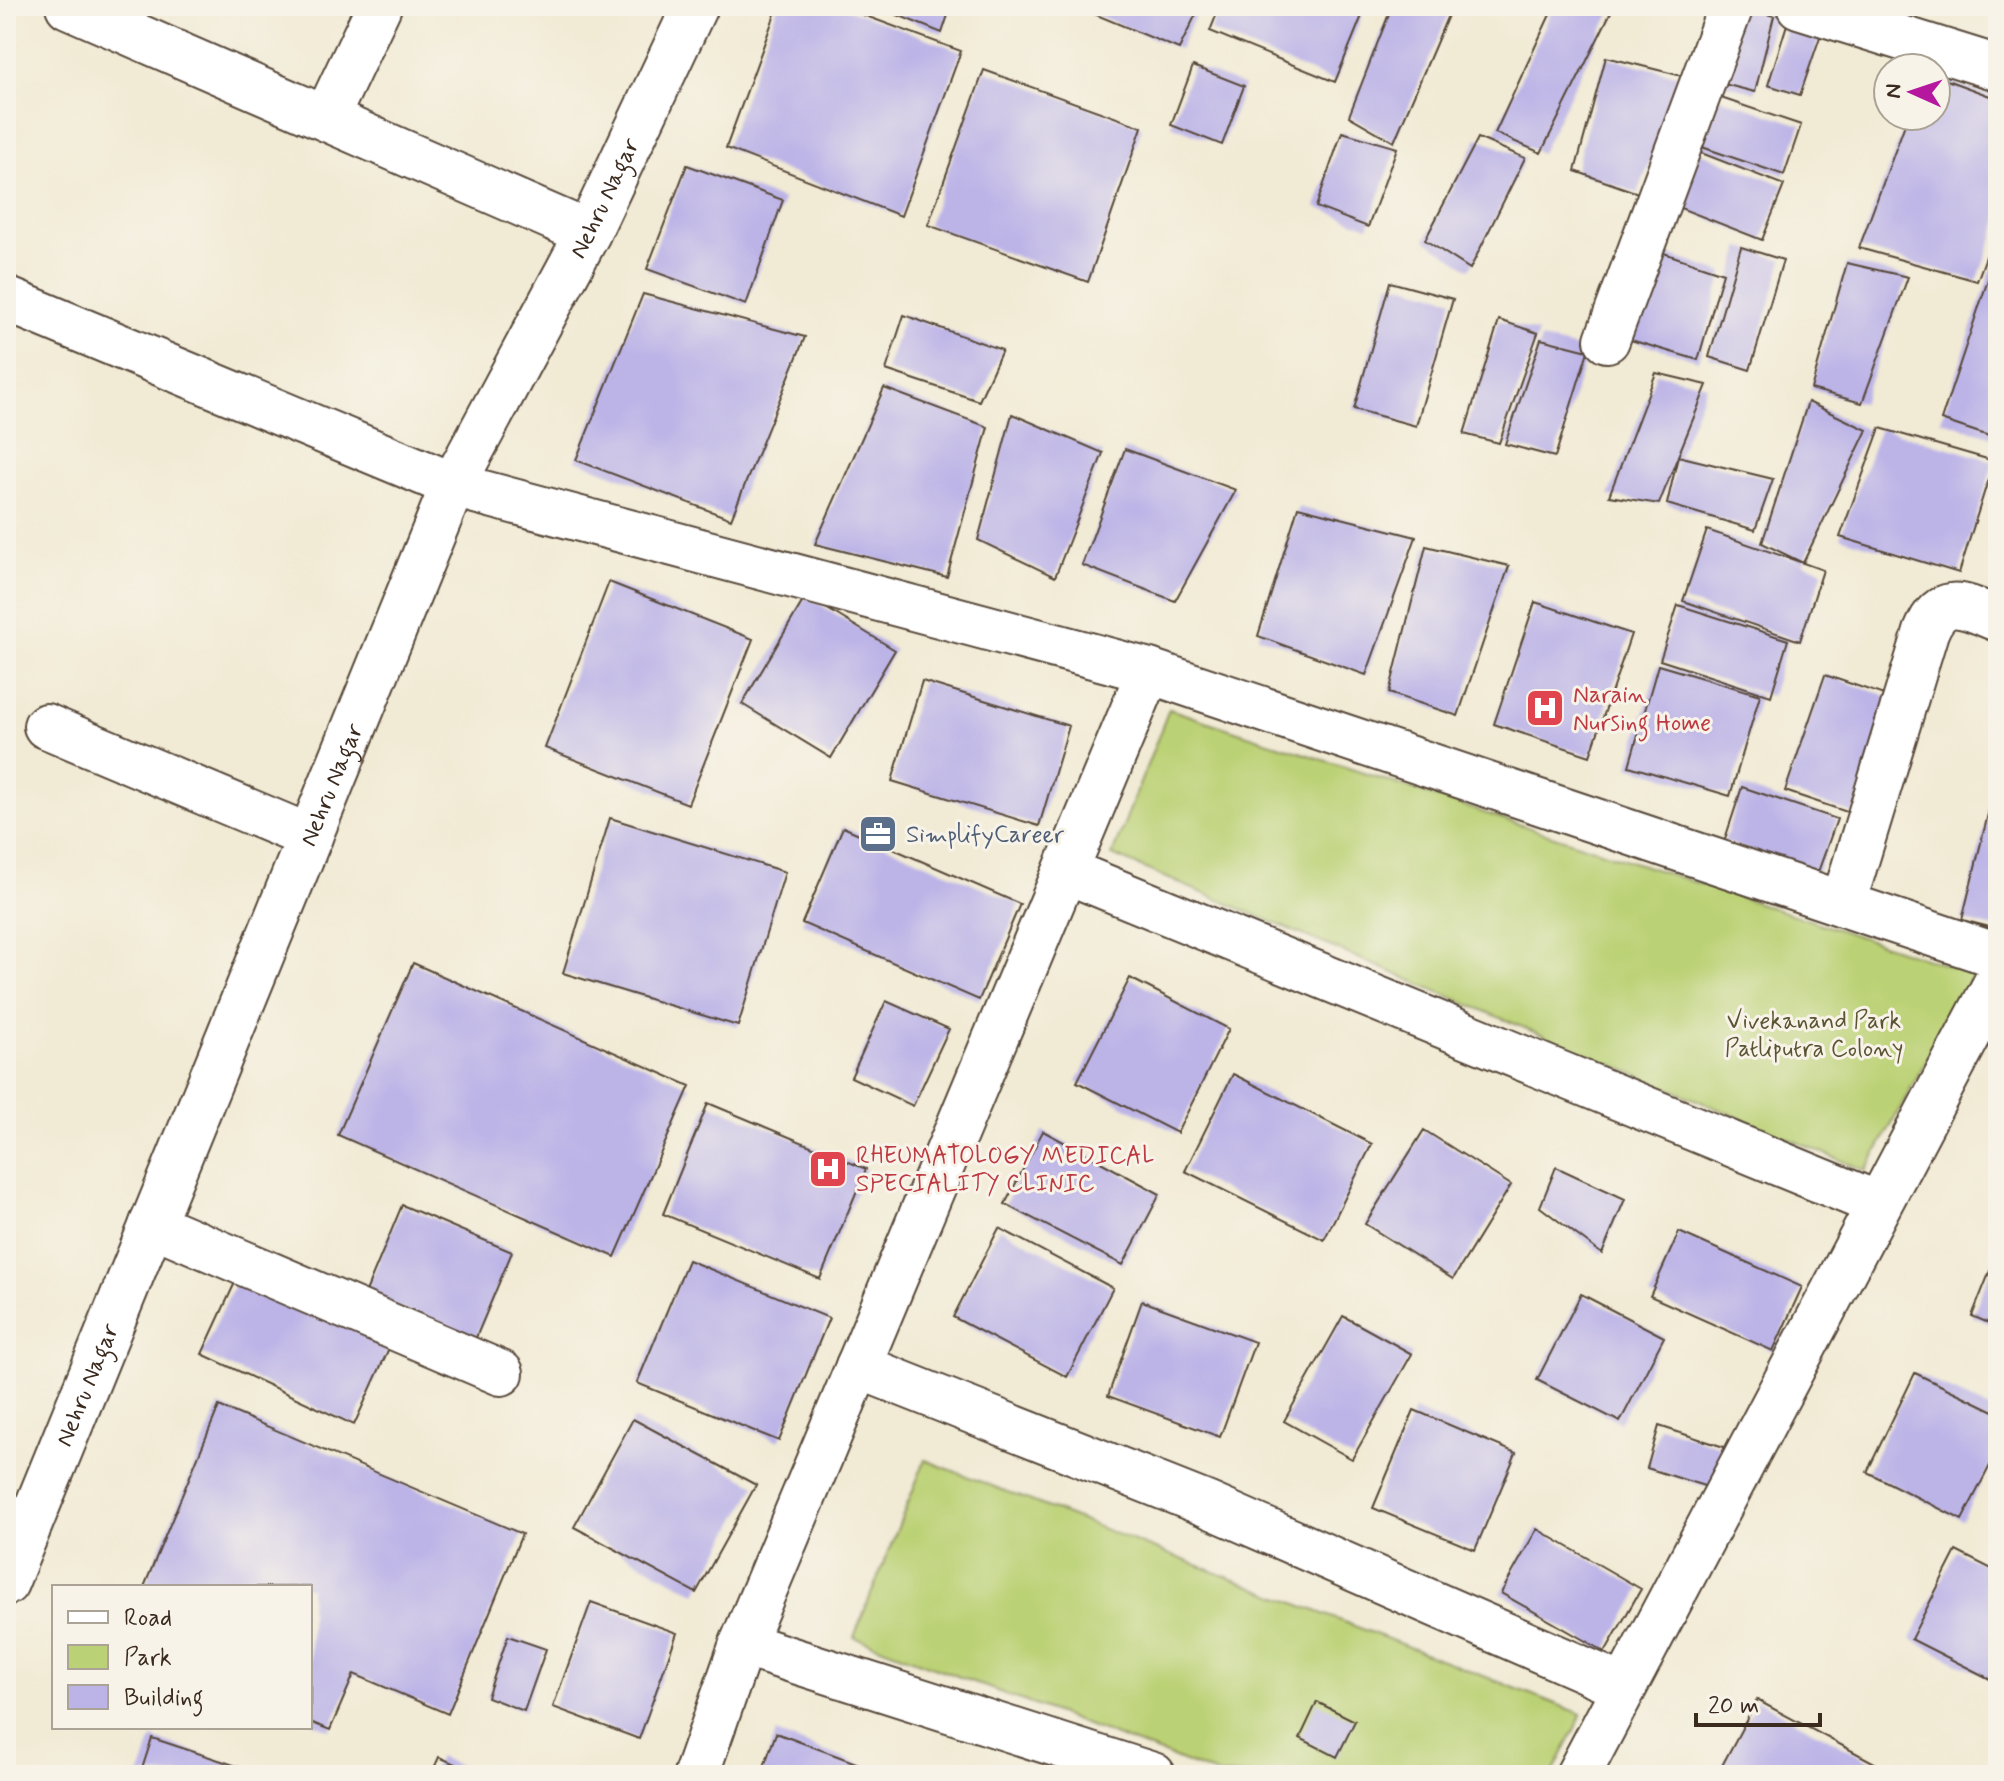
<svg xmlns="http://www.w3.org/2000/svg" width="2004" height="1781" viewBox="0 0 2004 1781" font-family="Mynerve,sans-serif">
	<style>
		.green { fill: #bbd175; stroke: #7b7e4a; stroke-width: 2 }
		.building { fill: #bcb4e7 }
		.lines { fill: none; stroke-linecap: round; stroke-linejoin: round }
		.minor-casing { stroke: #564739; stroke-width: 48 }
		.minor { stroke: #fff; stroke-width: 44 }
		.labels { text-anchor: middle; stroke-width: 6; stroke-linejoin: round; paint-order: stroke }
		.street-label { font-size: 24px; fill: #3b2a1e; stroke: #f7f3e8 }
		.health-label { font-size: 24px; fill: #be3a42; stroke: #f7f3e8; text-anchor: start }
		.service-label { font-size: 24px; fill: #4e5e75; stroke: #f7f3e8; text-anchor: start }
		.park-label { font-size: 24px; fill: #5b5434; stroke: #f7f3e8 }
	</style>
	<rect width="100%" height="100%" fill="#f7f3e8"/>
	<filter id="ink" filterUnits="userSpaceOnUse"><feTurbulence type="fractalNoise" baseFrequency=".0125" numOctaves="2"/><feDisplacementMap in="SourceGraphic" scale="16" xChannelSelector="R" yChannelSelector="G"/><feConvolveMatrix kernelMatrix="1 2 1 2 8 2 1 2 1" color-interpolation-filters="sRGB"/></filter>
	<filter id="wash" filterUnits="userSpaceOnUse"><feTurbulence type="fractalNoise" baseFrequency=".006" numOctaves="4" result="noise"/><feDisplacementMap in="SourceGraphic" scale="32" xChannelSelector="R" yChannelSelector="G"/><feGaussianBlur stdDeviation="1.8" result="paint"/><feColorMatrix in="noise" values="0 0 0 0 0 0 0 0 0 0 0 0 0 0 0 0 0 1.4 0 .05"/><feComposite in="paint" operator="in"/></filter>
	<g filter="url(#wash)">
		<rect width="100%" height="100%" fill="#f1ead4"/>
		<path class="green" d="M1169,709L1973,974L1866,1171L1112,855Z
			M925,1460L1582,1714L1552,1775H1219L854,1637Z"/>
		<g id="blocks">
			<path class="building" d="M778,6H839L961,51L901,216L726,148Z
				M875,6H951L942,33Z
				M1083,6H1200L1179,49L1082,9Z
				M1220,6H1366L1335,82L1210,31Z
				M1392,6H1452L1394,142L1349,116Z
				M1554,6H1614L1541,153L1495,133Z
				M1739,7L1774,16L1755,92L1716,82Z
				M1789,18L1823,28L1800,95L1768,85Z
				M1606,57L1682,76L1638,193L1575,171Z
				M1193,66L1244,86L1222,145L1171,125Z
				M984,70L1142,127L1088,282L928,225Z
				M1936,76L1998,99V224L1977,281L1859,248L1908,116H1936Z
				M1718,97L1801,125L1784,175L1702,147Z
				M1342,132L1397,148L1368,227L1316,207Z
				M1478,138L1525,158L1470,269L1425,240Z
				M1691,149L1784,185L1762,240L1670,204Z
				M687,165L783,200L746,305L647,269Z
				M1646,247L1723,273L1698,360L1614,335Z
				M1741,247L1783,260L1750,370L1709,357Z
				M1997,253H1998V439L1941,420Z
				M1847,263L1908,277L1862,403L1811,389Z
				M1390,282L1453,299L1416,426L1354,409Z
				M643,294L805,337L731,519L576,460Z
				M904,315L1002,350L979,401L886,370Z
				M1499,320L1538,333L1499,443L1464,434Z
				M1541,339L1588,351L1555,457L1505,444Z
				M1656,373L1707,385L1678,456L1773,479L1755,530L1667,504L1678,456L1659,504L1609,496Z
				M884,388L988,427L947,577L815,544Z
				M1808,402L1867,430L1803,563L1823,570L1800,641L1683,601L1707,530L1803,563L1762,543Z
				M1012,414L1103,453L1055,577L978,540Z
				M1880,428L1994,461L1959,573L1840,537Z
				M1125,449L1236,490L1175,601L1082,565Z
				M1298,507L1416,537L1366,675L1258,636Z
				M1426,546L1509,566L1458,716L1389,693Z
				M609,582L753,639L688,804L545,748Z
				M806,596L895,650L831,758L742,704Z
				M1535,602L1631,634L1590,756L1494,724Z
				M1678,605L1788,640L1771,696L1660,660Z
				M1658,665L1760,695L1730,796L1629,766Z
				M1825,675L1893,698L1853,814L1785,791Z
				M922,681L1069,726L1039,826L892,781Z
				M1742,787L1837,819L1818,872L1724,842Z
				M1992,798L1998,799V929L1962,920Z
				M610,818L785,872L738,1026L563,973Z
				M843,827L1020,904L979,1000L802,923Z
				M413,963L690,1086L615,1257L338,1135Z
				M1130,978L1229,1029L1177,1133L1077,1082Z
				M886,1001L949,1029L913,1106L851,1077Z
				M1233,1074L1372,1144L1324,1240L1185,1171Z
				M708,1103L866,1169L820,1279L663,1214Z
				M1424,1130L1511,1185L1453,1279L1365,1224Z
				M1043,1131L1160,1194L1123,1265L1005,1204Z
				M1556,1167L1625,1199L1602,1254L1540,1207Z
				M402,1205L512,1252L475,1340L365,1294Z
				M999,1228L1113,1288L1067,1377L953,1317Z
				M1679,1232L1802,1287L1773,1351L1650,1296Z
				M1998,1251V1327L1972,1316Z
				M688,1260L829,1318L779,1441L637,1383Z
				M243,1265L395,1335L354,1425L202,1354Z
				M1581,1294L1664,1337L1620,1422L1537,1380Z
				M1142,1301L1255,1342L1220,1437L1108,1396Z
				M1343,1316L1412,1354L1352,1459L1284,1421Z
				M1915,1373L1998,1413V1450L1962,1520L1867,1472Z
				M219,1406L522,1534L448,1714L354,1674L330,1730L310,1722V1587H144Z
				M1414,1410L1516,1453L1475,1550L1373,1508Z
				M633,1419L756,1485L696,1593L574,1527Z
				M1659,1426L1730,1449L1717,1490L1647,1468Z
				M1537,1529L1641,1589L1605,1652L1501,1593Z
				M1956,1551L1998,1572V1683L1911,1639Z
				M591,1602L677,1633L639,1739L553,1707Z
				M508,1636L546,1649L524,1711L487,1697Z
				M1757,1700L1897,1775H1717Z
				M1317,1702L1355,1721L1337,1757L1300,1738Z
				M776,1733L888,1775H761Z
				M152,1738L261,1774V1775H140Z
				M439,1757L480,1775H431Z"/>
		</g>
	</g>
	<g filter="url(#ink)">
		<use href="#blocks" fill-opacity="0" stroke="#564739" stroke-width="2"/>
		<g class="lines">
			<g class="minor-casing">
				<g id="minor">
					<path d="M68,6L588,233"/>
					<path d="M1799,6L1998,68"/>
					<path d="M326,118L379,6"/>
					<path d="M6,299L453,485L1149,671L1998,956"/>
					<path d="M1607,340L1731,6"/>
					<path d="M46,726L310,837"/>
					<path d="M1066,871L1878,1204"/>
					<path d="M1843,904L1926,632C1942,591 1966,607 1998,619"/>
					<path d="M152,1224L501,1373"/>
					<path d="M858,1366L1206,1504L1624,1687"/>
					<path id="s1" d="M6,1583L453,485L588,233L695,6"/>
					<path d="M742,1644L1153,1775"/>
					<path d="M696,1775L742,1644L1149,671"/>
					<path d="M1578,1775L1998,979"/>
				</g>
			</g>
			<use href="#minor" class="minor"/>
		</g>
	</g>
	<defs>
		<g id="hospital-square" transform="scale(2)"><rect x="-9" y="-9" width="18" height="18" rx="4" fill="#e0444e" stroke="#f7f3e8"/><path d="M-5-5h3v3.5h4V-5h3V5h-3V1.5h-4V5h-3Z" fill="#fff"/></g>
		<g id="office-square" transform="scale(2)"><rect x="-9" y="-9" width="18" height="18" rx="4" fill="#5c6f8a" stroke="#f7f3e8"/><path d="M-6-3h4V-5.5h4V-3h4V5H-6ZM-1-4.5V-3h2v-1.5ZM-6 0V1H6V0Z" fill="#fff"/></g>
	</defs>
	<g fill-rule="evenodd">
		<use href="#hospital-square" x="1545" y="708"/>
		<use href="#office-square" x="878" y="834"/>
		<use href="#hospital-square" x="828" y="1169"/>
	</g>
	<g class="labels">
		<g class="street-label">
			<text dy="8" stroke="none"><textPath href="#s1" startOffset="1510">Nehru Nagar</textPath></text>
			<text dy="8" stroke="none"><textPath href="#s1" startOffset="862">Nehru Nagar</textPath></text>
			<text dy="8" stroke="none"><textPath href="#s1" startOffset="214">Nehru Nagar</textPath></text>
		</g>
		<g class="health-label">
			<text x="1573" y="702">Narain<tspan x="1573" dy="28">Nursing Home</tspan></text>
			<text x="856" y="1163">RHEUMATOLOGY MEDICAL<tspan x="856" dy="28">SPECIALITY CLINIC</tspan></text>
		</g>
		<g class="service-label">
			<text x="906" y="842">SimplifyCareer</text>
		</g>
		<g class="park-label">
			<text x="1814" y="1028">Vivekanand Park<tspan x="1814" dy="28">Patliputra Colony</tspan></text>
		</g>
	</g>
	<rect width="2004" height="1781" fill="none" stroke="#f7f3e8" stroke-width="32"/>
	<rect x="52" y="1585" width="260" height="144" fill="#f7f3e8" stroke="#aca397" stroke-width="2"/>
	<rect x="68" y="1611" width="40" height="12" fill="#ffffff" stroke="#aca397" stroke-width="2"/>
	<text x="124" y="1625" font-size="24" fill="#3b2a1e">Road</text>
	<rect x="68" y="1645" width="40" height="24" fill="#bbd175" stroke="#aca397" stroke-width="2"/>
	<text x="124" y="1665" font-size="24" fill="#3b2a1e">Park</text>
	<rect x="68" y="1685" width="40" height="24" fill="#bcb4e7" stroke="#aca397" stroke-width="2"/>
	<text x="124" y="1705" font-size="24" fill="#3b2a1e">Building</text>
	<g transform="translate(1912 92) rotate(273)"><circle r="38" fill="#f7f3e8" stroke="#aca397" stroke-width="2"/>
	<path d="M0-6L14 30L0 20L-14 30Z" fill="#b5179e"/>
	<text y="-12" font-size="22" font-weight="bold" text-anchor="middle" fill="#3b2a1e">N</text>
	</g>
	<path d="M1696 1713v12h124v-12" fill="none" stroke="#3b2a1e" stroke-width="4"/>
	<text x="1708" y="1713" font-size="24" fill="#3b2a1e" stroke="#f7f3e8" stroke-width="6" paint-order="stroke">20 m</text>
</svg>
